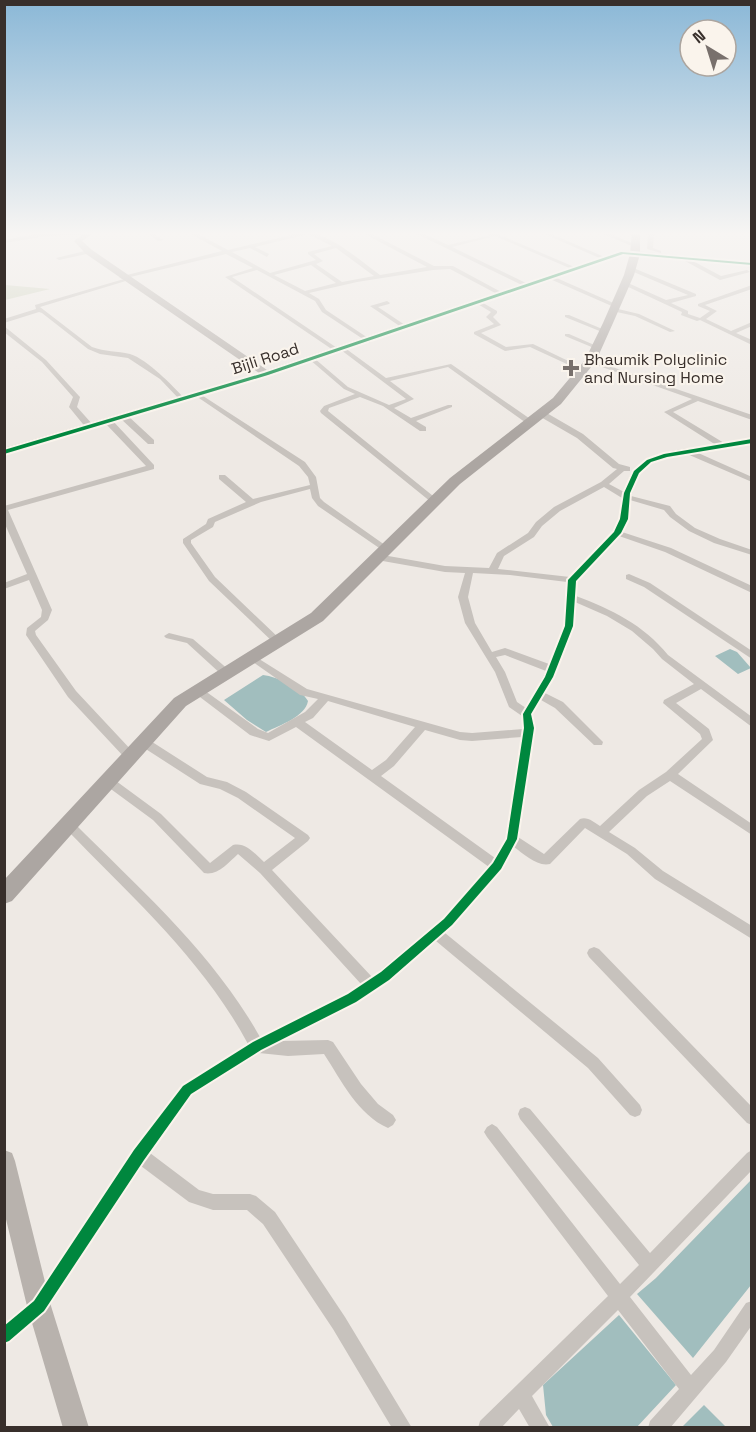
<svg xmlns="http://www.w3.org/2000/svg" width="756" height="1432" viewBox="0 0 756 1432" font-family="'Space Grotesk',sans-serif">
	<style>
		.green { fill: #cfd3bf }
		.water { fill: #a1bebe }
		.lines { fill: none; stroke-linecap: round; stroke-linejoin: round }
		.street { fill: #c7c2bd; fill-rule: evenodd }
		.secondary { fill: #b8b2ad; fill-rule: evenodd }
		.primary { fill: #aca6a2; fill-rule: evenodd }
		.cycleway-casing { stroke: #faf4ec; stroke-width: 4 }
		.cycleway { fill: #00873e; fill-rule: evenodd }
		.poi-dot { fill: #78706c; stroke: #faf4ec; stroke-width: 2 }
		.labels { text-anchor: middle; stroke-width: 4.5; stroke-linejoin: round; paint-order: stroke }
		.far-street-label { font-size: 16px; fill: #382f2b; stroke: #faf4ec }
		.far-poi-label { font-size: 16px; fill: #382f2b; stroke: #faf4ec; text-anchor: start }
	</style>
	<rect width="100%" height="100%" fill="#eee9e4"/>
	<path class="green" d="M5,285L50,289L5,300Z"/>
	<path class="water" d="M730,649L737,652L751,668L738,674L715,656Z
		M263,675C278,677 300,687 308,701C305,717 280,725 266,732L247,720L224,700Z
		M751,1180V1285L693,1358L637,1294L656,1278Z
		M619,1315L676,1385L636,1428L553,1427L546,1415L543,1385Z
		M704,1405L726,1427H682Z"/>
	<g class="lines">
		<path class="street" d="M47,232H94L91,234L47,236L4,243V240Z
			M145,232H151L163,240L158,241Z
			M187,232H194L228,250L304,232C329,232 359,260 380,275L427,267L361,232H368L434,266H453L503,293V295H499L450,269L433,270L357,282L309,293L319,299L326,310L371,340L372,341L369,343L322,312L315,301L257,270L232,277L340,350L341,348H345L386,378L451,364L536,423L529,425L448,367L390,381L414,399L394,408L411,418L448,405H452V407L416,421L426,427V431H420L383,406L360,397L329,408L328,411L438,500L437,502H431L321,413L320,411L324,406L355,394L344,389L309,359L314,358L348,387L389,405L406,399L341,350L340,352H336L225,277L253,268L226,254L122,279L119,277L222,251ZM308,234L332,246L308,252V254L316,260L270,273L232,252L250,248L267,257L269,254L255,247ZM336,248L374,276L342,282L316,264L323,261L314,254ZM311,265L336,283L305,291L274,275Z
			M413,232H420L448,245L491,235L486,232H493L579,269L574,270L495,236L452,247L530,285V287L528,288Z
			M540,232H547L609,259L604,260Z
			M599,232H606L639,246L634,247Z
			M648,232H654L653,248L661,251V253L647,249Z
			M89,250L91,253L59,260L56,258Z
			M635,251L752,262V266L691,260L721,276L747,270L750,272L720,280L685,261V259L633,254Z
			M631,267L696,294V296L671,303L688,311V314L700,318L710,311L698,306V304L752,285V289L705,305L717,311L706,319L731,331L752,322V326L736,333L752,340V345L700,320L697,321L681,315L682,312L624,285V283H628L666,300L688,295L629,270L628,269Z
			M552,276L618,305L619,306L614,307L550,279V277Z
			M124,279L129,280L40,307L92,347C105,352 117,351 130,354C147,359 173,386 185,399V401H181L160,379L128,358L100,354L88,349L42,313L39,312L4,323V319L36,309L35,305Z
			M478,300L497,311V313L493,317L501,325L481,333L506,347L533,344L587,370L582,371L530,347L505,351L474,334V332L494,324L486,317L491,312L476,303L475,302Z
			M387,301L390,303L389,304L378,307L408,327V329H404L370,306Z
			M614,308L639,314L675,331L670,332L635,316L612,311L611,310Z
			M565,315H569L607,331L602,332L565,317Z
			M4,326L46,360L79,396L80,397L77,407L93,425V429H87L69,407L73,397L42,362L4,332Z
			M565,334H569L599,347L594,348L565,336Z
			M588,360H592L752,415V420L698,401L673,412L724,443L752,439V443L696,452L752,477V482L687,454L667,457L652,463L639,473L631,496L670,506L676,514L695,528L720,539L752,550V555L714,543L689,531L670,517L664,510L630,500L628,519L622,532L671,548L752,586V593L665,552L619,536L576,581V596C611,609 644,625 668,655L752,717V727L701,689L676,703L709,729L713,740L678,774L752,824V835L670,781L647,796L609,832L635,848L663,871L752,926V939L655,879L627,854L585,828L550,864C537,867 524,854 514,847L501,870L445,933L598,1058L640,1105L642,1110L640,1115L635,1117L630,1115L588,1068L436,941L390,980L357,1003L281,1041L328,1040L333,1042L361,1084L378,1104L393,1115L396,1120L393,1125L388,1128C358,1115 341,1080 324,1054L288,1056L259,1053L192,1095L150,1153L199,1190L213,1194H250L256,1196L275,1212L345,1317L412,1428H392L333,1329L263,1224L247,1210H213L189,1202L141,1166L45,1312L10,1342L4,1345V1324L33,1300L134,1150L182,1085L248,1044C203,960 132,897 66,829L64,826L66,823L70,821L74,823C142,891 212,952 260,1037L347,993L361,984L260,873L238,854C229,862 218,876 204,873L153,820L104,784L102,781L104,778H112L161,814L210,863L233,845C246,842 255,854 264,862L295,838L238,798L220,789L200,784L138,744L137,741L138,738H146L207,777L227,782L246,792L308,835L310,838L308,841L272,870L372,977L443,918L489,867L296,727L269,741L250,735L192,691L197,687L201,688L258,729L268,733L305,712L318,699L300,695L250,660L248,658L253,655L307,689L460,732L472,733L523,729L522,716L509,707L495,672L465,623L458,597L465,573L445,572L377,560L373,557L377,554L445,566L489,568L497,553L528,533L536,522L554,507L601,482L617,469L613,468L577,438L539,416V412H545L583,434L619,464L630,467V471H624L609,484L624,492C627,485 629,475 634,470C653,448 690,449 716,445L664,412L692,399L588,362ZM604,487L622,498L620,519L613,532L570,577L498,569L504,556L534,537L542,526L560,511ZM473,573L510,575L567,582L564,626L549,664L505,648L492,652L475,623L468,597ZM575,602L607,616L632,631L653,649L662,659L694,684L664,700L663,703L700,734L702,739L666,772L639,790L600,826C594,822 587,816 580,819L544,854L518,837L534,728L532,714L541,700L555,708L594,745H602L603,742L563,702L545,693L554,677L574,626ZM505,655L546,671L526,708L517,702L505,672L496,657ZM328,701L415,727L386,760L372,770L305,722L313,718ZM425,730L460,740L472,741L522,737L506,839L495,858L381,776L394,766Z
			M196,394H200L305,462L316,477L320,498L324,502L392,550L391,552H385L318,506L312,498L310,489L261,502L215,522L213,527L191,540V543L215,577L281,640L283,642L281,644H275L209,581L183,543V539L206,524L208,519L246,502L219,479V475H225L253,499L310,485L308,477L299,466L196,396Z
			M121,415H127L154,440V444H148L121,419Z
			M106,420H112L154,465V469L8,510L52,610L48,620L35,631L36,635L76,691L133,752L134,755L133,758H125L68,697L26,635L27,628L41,617L42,610L29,580L4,589V583L27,574L4,522V506L146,466L106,424Z
			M629,574L650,583L752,651V659L644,587L626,579V575Z
			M169,633L193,639L230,671L231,673L230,675H222L187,643L166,638L164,636Z
			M594,947L599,949L752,1107V1125L747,1123L589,957L587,953L589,949Z
			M525,1107L530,1109L650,1253L747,1153L752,1150V1170L630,1297L691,1375L714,1350L746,1303L752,1301V1325L726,1362L670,1428H648L650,1421L679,1389L618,1310L532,1396L550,1428H530L519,1409L501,1428H478L480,1421L608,1296L487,1137L484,1132L487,1127L492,1124L497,1127L620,1284L639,1265L520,1119L518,1114L520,1109Z"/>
		<path class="secondary" d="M86,232H95L82,241L92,250L267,370L620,251H635L639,253L624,255L269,376L4,455V448L259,373L86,254L74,241Z
			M4,1150L12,1153L15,1161L51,1306L89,1428H63L27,1306L4,1211Z"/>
		<path class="primary" d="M632,232H640V254L634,275L613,323L596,361L561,404L460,484L323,621L186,706L12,901L4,904V880L174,698L311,613L450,478L553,398L585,360L603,323L624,275L630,254Z"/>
		<g class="cycleway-casing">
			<path id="cycleway" d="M621,252L752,263V265L623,254L268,375L4,454V450L264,373Z
				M752,439V443L667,457L651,462L639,473L630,493L628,519L621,533L576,581L573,626L553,677L531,714L534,728L517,839L501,869L452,925L389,980L356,1002L261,1050L191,1094L144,1160L44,1311L9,1341L4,1343V1326L34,1301L134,1150L183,1086L253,1042L348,994L381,972L444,919L493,863L507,839L524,728L523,714L545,677L565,626L568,580L614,532L620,519L624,493L634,471L647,460L664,454Z"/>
		</g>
		<use href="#cycleway" class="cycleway"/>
	</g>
	<linearGradient id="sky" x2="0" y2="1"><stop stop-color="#8bb8d7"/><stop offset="0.54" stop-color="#f7f5f3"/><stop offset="1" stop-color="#f7f5f3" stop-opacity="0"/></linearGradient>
	<rect width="756" height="432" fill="url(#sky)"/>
	<path class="poi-dot" d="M568 359h6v6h6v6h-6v6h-6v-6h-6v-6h6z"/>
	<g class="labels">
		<g class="far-street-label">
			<text transform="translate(265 358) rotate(-18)" y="6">Bijli Road</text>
		</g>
		<g class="far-poi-label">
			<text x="584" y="365">Bhaumik Polyclinic<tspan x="584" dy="18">and Nursing Home</tspan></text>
		</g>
	</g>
	<rect width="756" height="1432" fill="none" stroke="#382f2b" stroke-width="12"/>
	<g transform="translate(708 48) rotate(322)"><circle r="28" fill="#faf4ec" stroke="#aca59f" stroke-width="1.5"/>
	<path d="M0-4.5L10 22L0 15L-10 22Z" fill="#78706c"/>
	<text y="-9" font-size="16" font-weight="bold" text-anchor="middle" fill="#382f2b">N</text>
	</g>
</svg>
